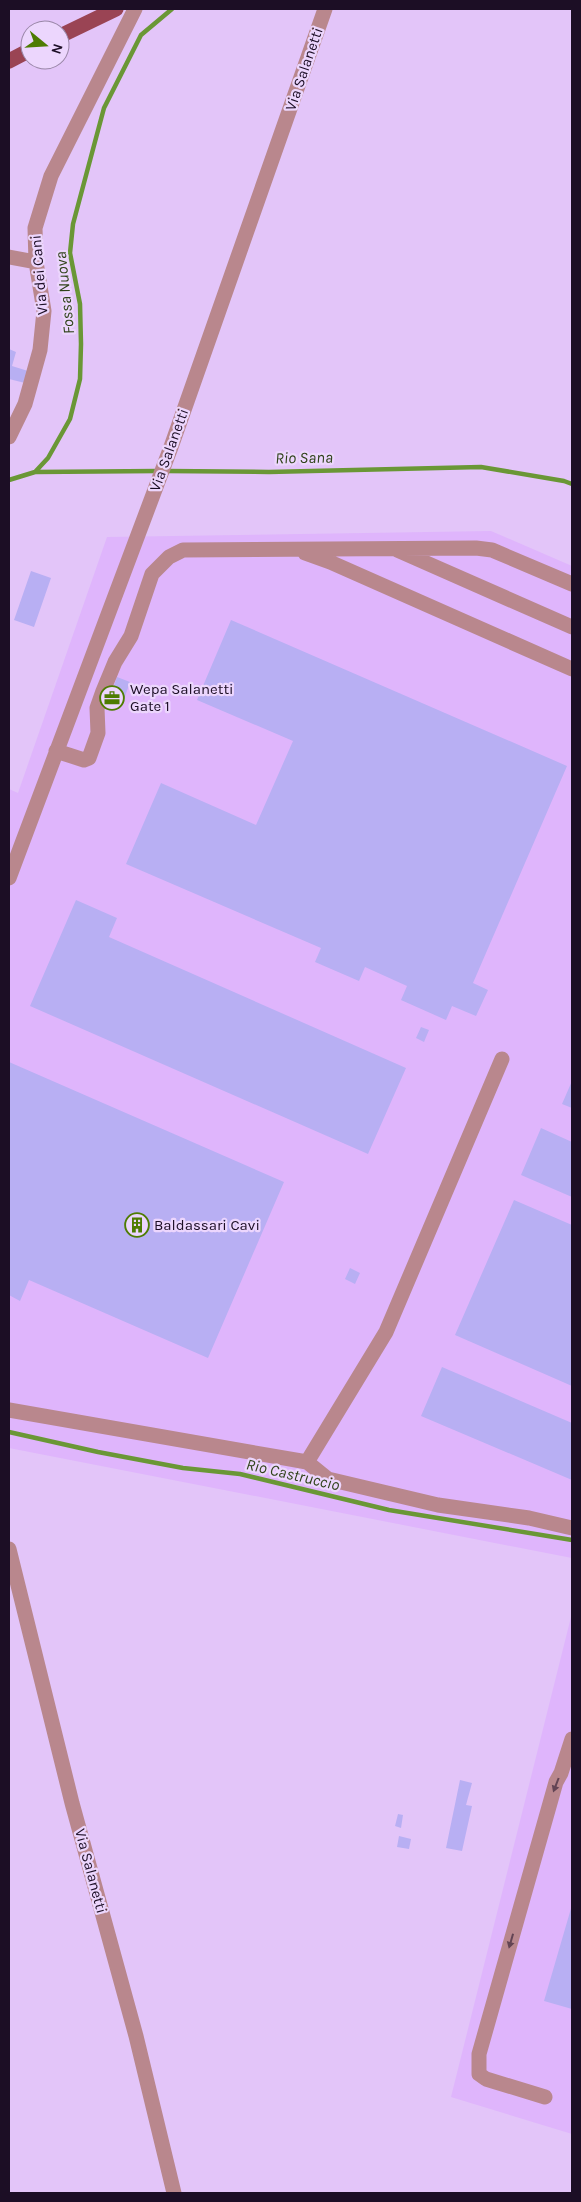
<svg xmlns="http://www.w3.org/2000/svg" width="581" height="2202" viewBox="0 0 581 2202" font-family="Karla,sans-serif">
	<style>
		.built { fill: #dfb5fc }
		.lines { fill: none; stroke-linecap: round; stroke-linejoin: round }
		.stream { stroke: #6a9736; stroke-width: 4.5 }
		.building { fill: #b8aff3 }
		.minor { stroke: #b9878d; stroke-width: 15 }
		.major { stroke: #9a4454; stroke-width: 15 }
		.oneway { fill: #634454 }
		.labels { text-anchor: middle; stroke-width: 4.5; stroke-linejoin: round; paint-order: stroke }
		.street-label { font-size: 15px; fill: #1c0e25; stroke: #ecd6fd }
		.poi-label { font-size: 15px; fill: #1c0e25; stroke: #ecd6fd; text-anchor: start }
		.water-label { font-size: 16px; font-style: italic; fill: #30431b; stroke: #ecd6fd }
	</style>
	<rect width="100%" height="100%" fill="#e3c5f9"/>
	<path class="built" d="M491,531L572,566V1558L9,1448V789L18,793L107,537Z
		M572,1613V2134L451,2097Z"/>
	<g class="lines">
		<path class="stream" d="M166,471L269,472L481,467L564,481L572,484
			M35,472L158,471
			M9,480L35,472L48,458L70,419L80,379L81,344L80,304L70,253L73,224L104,108L141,35L172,9
			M9,1432L98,1452L183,1468L240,1474L389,1510L572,1540"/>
	</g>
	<path class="building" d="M9,349L16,352L12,366L28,371L25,383L9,379Z
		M31,571L51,578L34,627L14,620Z
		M231,620L567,766L473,983L488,990L476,1016L452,1006L446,1020L401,1000L407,986L365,967L359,981L315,962L321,948L126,864L161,783L256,825L293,741L197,700Z
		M117,677L130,682L122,705L109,700Z
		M76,900L117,918L109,937L406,1068L368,1154L30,1006Z
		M421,1027L429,1030L424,1042L416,1038Z
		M9,1062L284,1182L208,1358L29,1280L20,1301L9,1295Z
		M572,1081V1108L562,1104Z
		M541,1128L572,1142V1197L521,1175Z
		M514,1200L572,1225V1386L455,1335Z
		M350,1268L360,1273L355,1284L345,1279Z
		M442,1367L572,1423V1480L421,1416Z
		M460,1780L472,1783L466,1805L472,1806L462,1851L446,1848Z
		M398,1814L403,1815L401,1828L395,1826Z
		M399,1836L411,1839L409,1849L397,1847Z
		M572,1905V2009L544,2001Z"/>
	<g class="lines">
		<path class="minor" d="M9,257L36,262
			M9,437L25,404L40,350L44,311L36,262L35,228L51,176L135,9
			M397,550L572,627
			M305,553L330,562L572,669
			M56,751L84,760L89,758L98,733L97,708L103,691L115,662L131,636L152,574L169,557L183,550L476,548L492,550L572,584
			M9,878L171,447L325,9
			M9,1410L307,1462L386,1332L502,1059
			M307,1462L328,1479L438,1505L529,1518L572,1528
			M9,1549L72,1803L136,2036L174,2193
			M545,2097L486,2079L479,2074V2054L556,1782L561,1773L572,1739"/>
		<path class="major" d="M60,36L116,9
			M9,61L30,50"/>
	</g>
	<defs><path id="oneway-solid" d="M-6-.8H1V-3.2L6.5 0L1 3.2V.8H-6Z" transform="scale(1.25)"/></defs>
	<g class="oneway">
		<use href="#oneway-solid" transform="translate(556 1785) rotate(111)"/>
		<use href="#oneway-solid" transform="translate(511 1941) rotate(106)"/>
	</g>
	<defs>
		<g id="office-ring" transform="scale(1.25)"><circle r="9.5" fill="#ecd6fd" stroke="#4e7c02" stroke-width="1.5"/><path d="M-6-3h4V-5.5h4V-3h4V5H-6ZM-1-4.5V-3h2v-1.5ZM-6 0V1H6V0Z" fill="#4e7c02"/></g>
		<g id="building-ring" transform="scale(1.25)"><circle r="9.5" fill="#ecd6fd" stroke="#4e7c02" stroke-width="1.5"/><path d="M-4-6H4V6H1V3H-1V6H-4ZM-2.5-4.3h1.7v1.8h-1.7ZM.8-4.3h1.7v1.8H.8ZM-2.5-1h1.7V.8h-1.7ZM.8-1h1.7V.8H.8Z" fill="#4e7c02"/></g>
	</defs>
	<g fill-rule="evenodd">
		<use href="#office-ring" x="112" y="698"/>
		<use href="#building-ring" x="137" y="1225"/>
	</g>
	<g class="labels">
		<g class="street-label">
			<text transform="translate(304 69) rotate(-71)" y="5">Via Salanetti</text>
			<text transform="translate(39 275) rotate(-95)" y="5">Via dei Cani</text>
			<text transform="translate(169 450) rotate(-70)" y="5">Via Salanetti</text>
			<text transform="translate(91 1871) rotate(75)" y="5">Via Salanetti</text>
		</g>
		<g class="poi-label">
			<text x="130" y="694">Wepa Salanetti<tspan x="130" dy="17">Gate 1</tspan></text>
			<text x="154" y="1230">Baldassari Cavi</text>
		</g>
		<g class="water-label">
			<text transform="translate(64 293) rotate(-96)" y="6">Fossa Nuova</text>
			<text transform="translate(304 457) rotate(-1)" y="6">Rio Sana</text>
			<text transform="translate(293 1474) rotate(13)" y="6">Rio Castruccio</text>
		</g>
	</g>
	<rect width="581" height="2202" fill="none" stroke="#1c0e25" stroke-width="20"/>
	<g transform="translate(45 45) rotate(108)"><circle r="24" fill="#ecd6fd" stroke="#9986a7"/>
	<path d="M0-4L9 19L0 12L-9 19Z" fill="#4e7c02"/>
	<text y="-8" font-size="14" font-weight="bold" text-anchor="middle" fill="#1c0e25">N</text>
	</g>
</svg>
